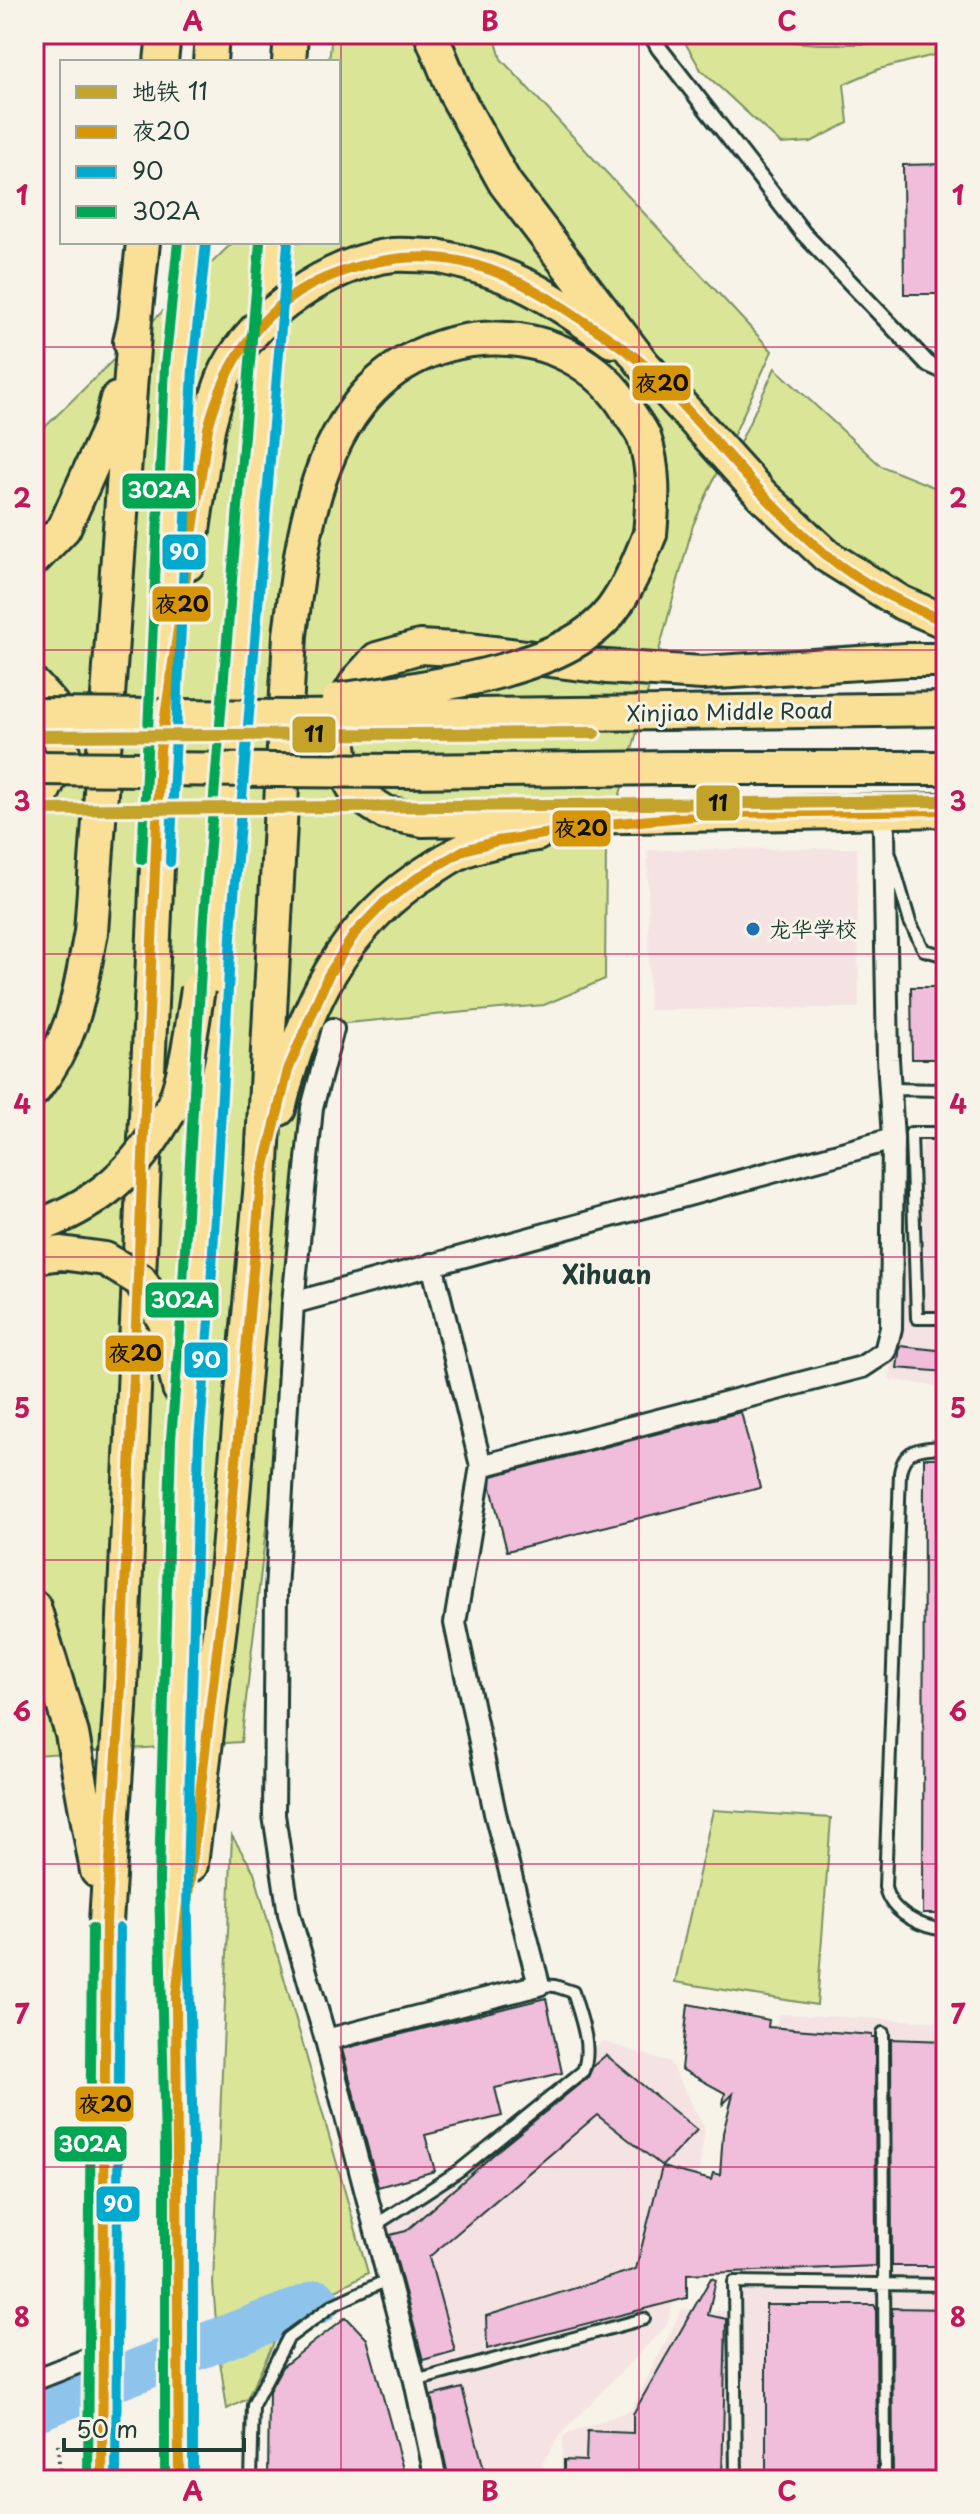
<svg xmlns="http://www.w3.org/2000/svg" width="980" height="2514" viewBox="0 0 980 2514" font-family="'Playpen Sans','LXGW WenKai TC',sans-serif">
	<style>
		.built { fill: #f5e3e4 }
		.green { fill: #dae598; stroke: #7c9166; stroke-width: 2 }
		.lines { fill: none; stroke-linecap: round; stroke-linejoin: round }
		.river { stroke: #8ec3ec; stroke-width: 44 }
		.building { fill: #f0bdda; stroke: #1f3d34; stroke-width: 2 }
		.service-casing { stroke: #1f3d34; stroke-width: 16 }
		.pedestrian-casing { stroke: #1f3d34; stroke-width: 20 }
		.minor-casing { stroke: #1f3d34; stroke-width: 26 }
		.trunk-casing { stroke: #1f3d34; stroke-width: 38 }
		.path { stroke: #1f3d34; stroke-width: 4; stroke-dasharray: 2 6; stroke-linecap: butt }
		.service { stroke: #f7f3e8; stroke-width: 10 }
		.pedestrian { stroke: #f7f3e8; stroke-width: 14 }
		.minor { stroke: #f7f3e8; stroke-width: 20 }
		.trunk { stroke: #fadf96; stroke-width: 32 }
		.trunk-bridge-casing { stroke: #1f3d34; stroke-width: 38; stroke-linecap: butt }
		.trunk-bridge { stroke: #fadf96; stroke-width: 32 }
		.bus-1-casing { stroke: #f7f3e8; stroke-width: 16 }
		.bus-2-casing { stroke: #f7f3e8; stroke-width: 16 }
		.bus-3-casing { stroke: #f7f3e8; stroke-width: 16 }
		.bus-1 { stroke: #d79608; stroke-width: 10 }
		.bus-2 { stroke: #00a9ce; stroke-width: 10 }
		.bus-3 { stroke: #00a651; stroke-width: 10 }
		.metro-1-casing { stroke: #f7f3e8; stroke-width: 18 }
		.metro-1 { stroke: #c3a329; stroke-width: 12 }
		.grid { fill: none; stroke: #c2185b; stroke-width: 2; stroke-opacity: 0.55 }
		.poi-dot { fill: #1f6fb2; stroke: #f7f3e8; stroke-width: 3 }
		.labels { text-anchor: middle; stroke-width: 6; stroke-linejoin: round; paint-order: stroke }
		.street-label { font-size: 22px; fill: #1f3d34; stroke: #f7f3e8 }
		.poi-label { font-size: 22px; fill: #1f3d34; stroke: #f7f3e8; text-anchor: start }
		.quarter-label { font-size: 26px; font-weight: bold; fill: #1f3d34; stroke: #f7f3e8 }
		.line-badge { stroke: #f7f3e8; stroke-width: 3 }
		.badge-label { font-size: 22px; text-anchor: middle; font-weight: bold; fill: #fff }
		.pale-badge-label { font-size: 22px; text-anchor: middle; font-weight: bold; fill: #111 }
		.neatline { fill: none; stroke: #c2185b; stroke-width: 3 }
		.grid-label { font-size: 26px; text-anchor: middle; font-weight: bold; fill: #c2185b }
	</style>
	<rect width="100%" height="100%" fill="#f7f3e8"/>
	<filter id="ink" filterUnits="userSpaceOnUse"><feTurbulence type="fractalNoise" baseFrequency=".0125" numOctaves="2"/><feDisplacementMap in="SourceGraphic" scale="16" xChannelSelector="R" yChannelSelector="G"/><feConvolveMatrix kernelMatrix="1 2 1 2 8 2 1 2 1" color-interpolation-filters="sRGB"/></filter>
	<g filter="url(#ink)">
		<path class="built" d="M857,848L859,1008L649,1010L648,850Z
			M923,1141H946V1388L889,1379Z
			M778,2014L946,2022V2480H560L563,2436L631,2410L682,2309L727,2311V2275L743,2274Z
			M601,2041L670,2062L705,2130L686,2256L667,2325L560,2435L532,2480H440L374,2221L487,2146L579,2071Z"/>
		<path class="green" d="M332,34H494L501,59L772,351L693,525L606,846L605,979L544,1005L325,1025L241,1742L34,1755V458L43,429L233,242H338V62H329Z
			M680,34H771L779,41L819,44H867L897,34H946V52L879,69L844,84L848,123L811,142L781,144L701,70Z
			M775,368L881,466L946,492V603L892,589L736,451Z
			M713,1810L831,1818L817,2005L675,1982Z
			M232,1836L254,1872L368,2273L305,2306L276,2338L247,2399L227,2409L218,2348L213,2283Z"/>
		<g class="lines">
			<path class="river" d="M34,2410L318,2302"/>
		</g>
		<path class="building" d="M946,164V294H904L903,165Z
			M911,987H946V1059H912Z
			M900,1346L946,1351V1372L897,1368Z
			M741,1412L760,1488L507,1551L491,1487L492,1476Z
			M924,1458H946V1914H923Z
			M546,1998L562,2073L495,2088L502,2116L425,2135L435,2171L378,2187L342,2049Z
			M688,2004L769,2020L768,2027L872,2035V2038H875L876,2266L687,2274V2298L487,2349L486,2316L636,2269L662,2167L711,2180L713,2173L720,2175L723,2133L733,2094L723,2104L725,2093L681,2069Z
			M891,2039L946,2041V2266H892Z
			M606,2055L697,2130L662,2166L597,2115L429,2257L455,2351L423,2360L390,2235L406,2231L502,2147L588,2077L593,2066Z
			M711,2278L716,2280L708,2315L726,2319L722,2478L564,2480V2460L586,2461L587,2431L633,2433V2414Z
			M766,2305H874L876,2308L877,2480H766Z
			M892,2308L946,2309V2480H893Z
			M346,2317L367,2339L406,2480H268L269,2391L282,2367Z
			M462,2388L487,2480H449L431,2396Z"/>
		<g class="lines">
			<g class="service-casing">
				<path id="service" d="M891,857L910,922L924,950L946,956
					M890,1089L946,1090
					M946,1133H911L917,1318H946
					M946,1447C924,1448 904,1446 900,1473L885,1887C890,1913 922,1928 946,1930
					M883,2033L885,2480
					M374,2226L460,2170L583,2071C593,2047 580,2016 573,1992L555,1986L539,1985
					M415,2381L644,2319
					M251,2480L253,2405L288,2338L333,2305L387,2280
					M736,2480L734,2282L946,2285"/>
			</g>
			<g class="pedestrian-casing">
				<path id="pedestrian" d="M651,34L659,48L803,233L928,364L946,372"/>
			</g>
			<g class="minor-casing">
				<path id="minor" d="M333,1029L312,1108L293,1303L893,1139
					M432,1264L481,1466
					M293,1303L276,1591L274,1815L289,1914L326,2040L415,2381L436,2480
					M326,2040L539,1985L495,1813L455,1623L481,1466L862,1367L885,1352L891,1328L893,1139L888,1059L884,832L881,811
					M34,2380L103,2353"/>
			</g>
			<g class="trunk-casing">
				<path id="trunk" d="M431,34L456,95L505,183L643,364L762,495L827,556L902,603L946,622
					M161,62L164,34
					M210,62L212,34
					M289,62L291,34
					M436,256C512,271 550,296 612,341
					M130,342L135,320L143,242
					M34,559L64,528L110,426L117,399
					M188,564L208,428
					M946,660H906L702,673L606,667L471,650L420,647L377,659L358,680L343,705L339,738L343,768L357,794L386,813L423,820L946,810
					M34,685L52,705L63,752L42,794L34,799
					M669,713L946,709
					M672,768H946
					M34,1090C75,1037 79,996 91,932L135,320
					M279,1109C303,1009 342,923 433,868C443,862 454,854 465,850C488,841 513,838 537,834
					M164,1320L179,1388
					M34,1607L72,1734L97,1871
					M191,1865L225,1584L261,1182L290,635C300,557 309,468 359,404C425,317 570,314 628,411C633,420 640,428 644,437C655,469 653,501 650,534
					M102,2480L106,1922L120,1708L179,367L192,242
					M179,2480V2147L173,1879L185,1439L195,1320L218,918L274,242"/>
			</g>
			<path class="path" d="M58,2444L60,2480"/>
			<use href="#service" class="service"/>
			<use href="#pedestrian" class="pedestrian"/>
			<use href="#minor" class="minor"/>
			<use href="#trunk" class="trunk"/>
			<g class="trunk-bridge-casing">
				<path id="trunk-bridge" d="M208,428C213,409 218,388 227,370C255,314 331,262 393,255C407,254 422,256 436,256
					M338,700C414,689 564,674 612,610C629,587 639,561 650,534
					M34,715L293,717L669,713
					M34,768L400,771L672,768
					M34,1228C92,1206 129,1179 161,1125C166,1117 173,1108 176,1098C188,1063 192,1025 198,989
					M34,1257L61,1253L105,1259L140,1280L164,1320"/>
			</g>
			<use href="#trunk-bridge" class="trunk-bridge"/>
			<g class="bus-1-casing">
				<path id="bus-1" d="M102,2480L106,1922L120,1708L160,750L208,428C226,360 264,301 333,275C430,237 499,263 582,320C603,334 626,348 645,366C707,427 759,498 825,554C861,584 904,604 946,622
					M179,2480L176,1996L225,1584L261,1182L288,1070L328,976L355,933L385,902L420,876L464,850L497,841L618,823L728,813L946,810"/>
			</g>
			<g class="bus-2-casing">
				<path id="bus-2" d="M170,862L193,368L206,243
					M116,2480L120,1928
					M193,2480V2147L187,1879L199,1440L209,1321L232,919L288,243"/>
			</g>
			<g class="bus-3-casing">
				<path id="bus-3" d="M142,860L165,366L178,242
					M88,2480L92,1928
					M165,2480V2147L159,1879L171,1439L181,1319L204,917L260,242"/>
			</g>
			<use href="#bus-1" class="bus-1"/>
			<use href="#bus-2" class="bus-2"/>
			<use href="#bus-3" class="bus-3"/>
			<g class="metro-1-casing">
				<path id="metro-1" d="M34,736L594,733
					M34,810L946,801"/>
			</g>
			<use href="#metro-1" class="metro-1"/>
		</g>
	</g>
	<path class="grid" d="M341,34V2480M639,34V2480M34,347H946M34,650H946M34,954H946M34,1257H946M34,1560H946M34,1864H946M34,2167H946"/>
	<circle class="poi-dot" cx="753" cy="929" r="8"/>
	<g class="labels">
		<g class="street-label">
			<text transform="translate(730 712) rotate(-1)" y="8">Xinjiao Middle Road</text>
		</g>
		<g class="poi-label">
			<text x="769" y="937">龙华学校</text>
		</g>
		<g class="quarter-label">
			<text x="607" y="1284">Xihuan</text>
		</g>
	</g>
	<g class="line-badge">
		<rect x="631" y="364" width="61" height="38" rx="8" fill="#d79608"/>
		<rect x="121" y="472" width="76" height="38" rx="8" fill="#00a651"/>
		<rect x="161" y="533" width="46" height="38" rx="8" fill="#00a9ce"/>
		<rect x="151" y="585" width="61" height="38" rx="8" fill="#d79608"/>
		<rect x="291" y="715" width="46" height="39" rx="8" fill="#c3a329"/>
		<rect x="695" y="784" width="46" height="38" rx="8" fill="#c3a329"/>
		<rect x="551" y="809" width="61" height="39" rx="8" fill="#d79608"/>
		<rect x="144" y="1281" width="76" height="38" rx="8" fill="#00a651"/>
		<rect x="104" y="1334" width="61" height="39" rx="8" fill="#d79608"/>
		<rect x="183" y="1341" width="46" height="38" rx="8" fill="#00a9ce"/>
		<rect x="74" y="2085" width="61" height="38" rx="8" fill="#d79608"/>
		<rect x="53" y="2125" width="75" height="38" rx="8" fill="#00a651"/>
		<rect x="95" y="2185" width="46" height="38" rx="8" fill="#00a9ce"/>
	</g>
	<g class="badge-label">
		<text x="159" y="498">302A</text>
		<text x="184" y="560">90</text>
		<text x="182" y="1308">302A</text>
		<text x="206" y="1368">90</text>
		<text x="90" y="2152">302A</text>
		<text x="118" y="2212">90</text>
	</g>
	<g class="pale-badge-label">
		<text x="662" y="391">夜20</text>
		<text x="182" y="612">夜20</text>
		<text x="314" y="742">11</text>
		<text x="718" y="811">11</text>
		<text x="581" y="836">夜20</text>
		<text x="135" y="1361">夜20</text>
		<text x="105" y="2112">夜20</text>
	</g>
	<rect width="980" height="2514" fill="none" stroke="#f7f3e8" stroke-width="88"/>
	<rect x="60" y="60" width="280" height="184" fill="#f7f3e8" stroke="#a1aaa0" stroke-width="2"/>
	<rect x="76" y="86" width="40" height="12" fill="#c3a329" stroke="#a1aaa0" stroke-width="2"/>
	<text x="132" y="100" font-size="24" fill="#1f3d34">地铁 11</text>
	<rect x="76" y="126" width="40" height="12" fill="#d79608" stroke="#a1aaa0" stroke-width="2"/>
	<text x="132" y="140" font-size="24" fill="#1f3d34">夜20</text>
	<rect x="76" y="166" width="40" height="12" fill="#00a9ce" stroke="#a1aaa0" stroke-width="2"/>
	<text x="132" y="180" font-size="24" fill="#1f3d34">90</text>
	<rect x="76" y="206" width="40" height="12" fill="#00a651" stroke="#a1aaa0" stroke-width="2"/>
	<text x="132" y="220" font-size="24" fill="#1f3d34">302A</text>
	<path d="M64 2438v12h180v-12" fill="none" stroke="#1f3d34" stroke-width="4"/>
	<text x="76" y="2438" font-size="24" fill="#1f3d34" stroke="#f7f3e8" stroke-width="6" paint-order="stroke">50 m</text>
	<rect x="44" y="44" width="892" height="2426" class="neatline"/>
	<g class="grid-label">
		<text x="193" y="31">A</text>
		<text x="490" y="31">B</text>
		<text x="787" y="31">C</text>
		<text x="22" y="205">1</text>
		<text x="958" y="205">1</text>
		<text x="22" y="508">2</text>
		<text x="958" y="508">2</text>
		<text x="22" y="811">3</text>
		<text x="958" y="811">3</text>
		<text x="22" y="1114">4</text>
		<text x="958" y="1114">4</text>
		<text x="22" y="1418">5</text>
		<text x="958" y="1418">5</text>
		<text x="22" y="1721">6</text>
		<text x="958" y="1721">6</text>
		<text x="22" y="2024">7</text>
		<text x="958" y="2024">7</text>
		<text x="22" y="2327">8</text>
		<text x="958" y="2327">8</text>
		<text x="193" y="2501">A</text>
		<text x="490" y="2501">B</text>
		<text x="787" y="2501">C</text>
	</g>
</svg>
